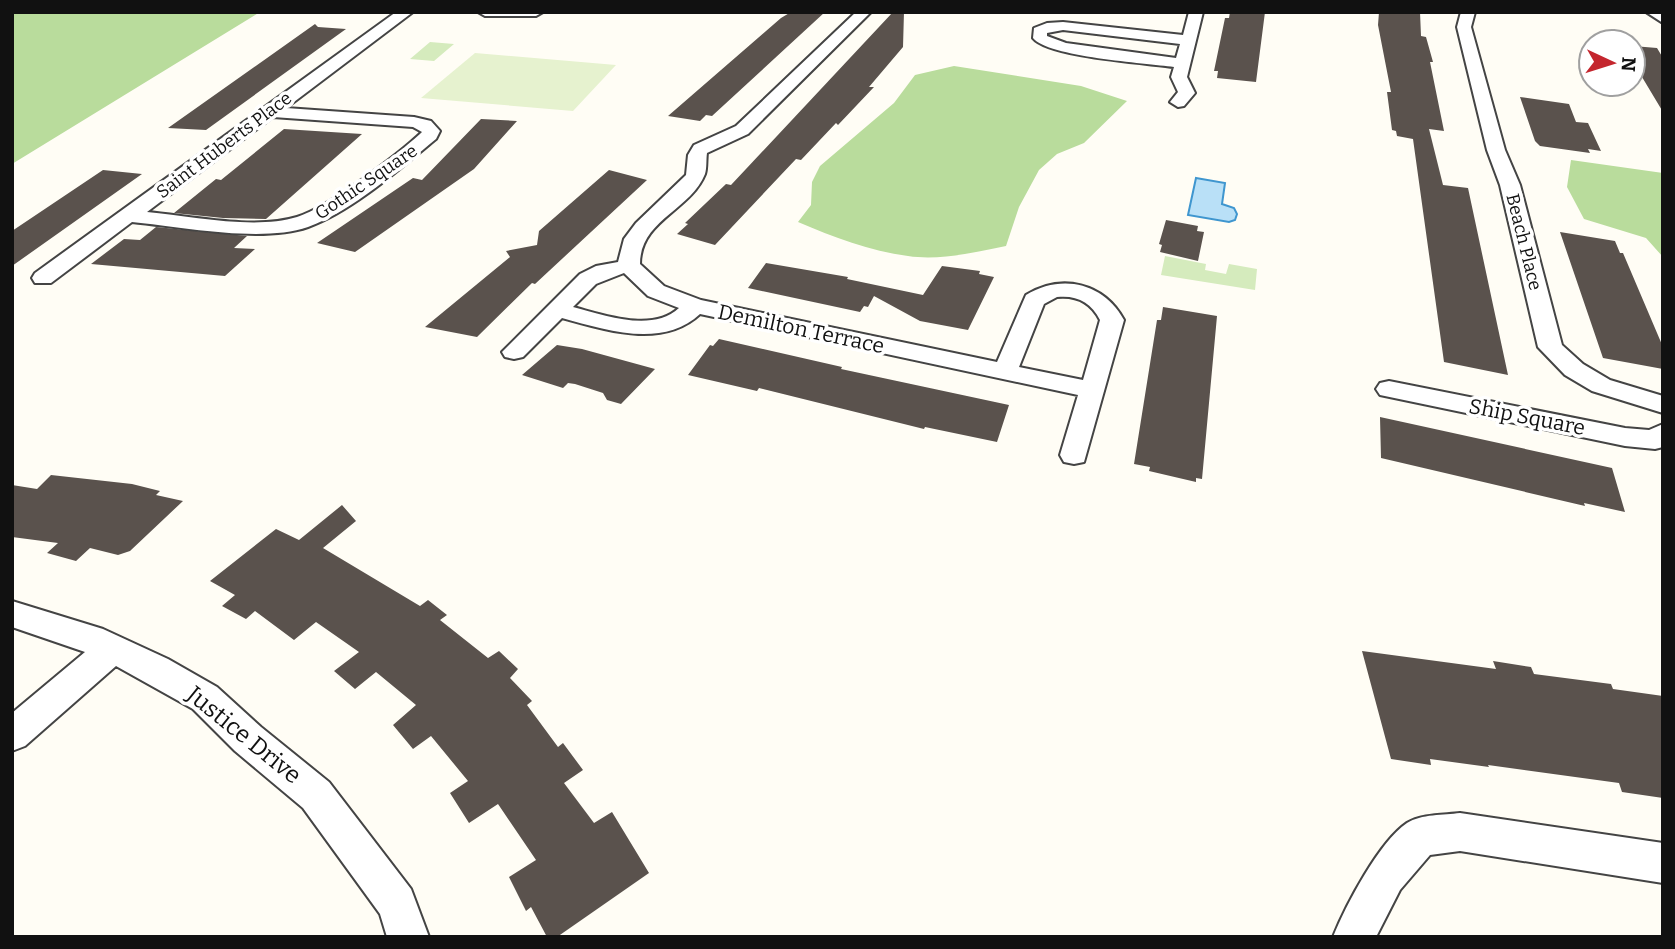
<svg xmlns="http://www.w3.org/2000/svg" width="1675" height="949" viewBox="0 0 1675 949" font-family="Bitter,serif">
	<style>
		.green { fill: #d5ebbd }
		.forest { fill: #b9dc9c }
		.pitch { fill: #e6f2cf }
		.water { fill: #b9e0f7; stroke: #3f96cf; stroke-width: 2 }
		.building { fill: #5a524d }
		.lines { fill: none; stroke-linecap: round; stroke-linejoin: round }
		.minor-casing { stroke: #444; stroke-width: 4 }
		.minor { fill: #fff; fill-rule: evenodd }
		.labels { text-anchor: middle; stroke-width: 7; stroke-linejoin: round; paint-order: stroke }
		.far-street-label { font-size: 18px; fill: #111; stroke: #fff }
		.street-label { font-size: 21px; fill: #111; stroke: #fff }
		.near-street-label { font-size: 24px; fill: #111; stroke: #fff }
	</style>
	<rect width="100%" height="100%" fill="#fffdf5"/>
	<path class="green" d="M430,42L454,44L434,61L410,59Z
		M1165,256L1206,264L1205,270L1226,274L1229,264L1257,269L1255,290L1161,275Z"/>
	<path class="forest" d="M12,12H260L12,164Z
		M954,66L1081,86L1127,101L1084,143L1057,154L1039,170L1019,207L1006,246C975,252 940,261 908,256C870,251 833,237 798,222L811,205L812,182L820,166L894,103L915,75Z
		M1571,160L1663,173V257L1646,238L1584,219L1567,187Z"/>
	<path class="pitch" d="M475,53L616,65L573,111L421,98Z"/>
	<path class="water" d="M1196,178L1225,183L1222,204L1234,208L1237,214L1235,220L1229,222L1188,215Z"/>
	<path class="building" d="M791,12H825L712,116L706,115L700,121L668,116L781,18Z
		M893,12H904L903,47L869,87H874L838,125L836,123L801,160L796,159L715,245L677,234L688,224L685,223L726,184L731,185Z
		M1230,12H1265L1256,82L1217,78L1218,71H1214L1225,18H1229Z
		M1379,12H1420L1421,36L1426,37L1433,62H1430L1444,131L1429,129L1443,185L1468,188L1508,375L1444,362L1413,139L1397,136L1396,131L1392,130L1387,92H1391L1378,25Z
		M315,24L318,27L346,29L206,130L168,128Z
		M1633,46L1657,48L1663,58V112L1633,62Z
		M1520,97L1569,104L1576,122L1588,123L1601,151L1588,149L1590,153L1540,146L1535,141Z
		M481,119L517,121L474,169L355,252L317,243L413,178L422,180Z
		M284,129L362,134L266,219L223,218L174,213L216,179L221,180Z
		M103,170L142,174L12,266V231Z
		M609,170L647,180L535,284L532,283L477,337L425,327L510,257L506,251L537,245L539,231Z
		M1166,220L1198,226L1197,231L1204,232L1198,261L1160,252L1162,245L1159,244Z
		M156,227L247,236L234,248L255,249L225,276L91,264L124,239L140,240Z
		M1560,232L1615,241L1620,253H1623L1663,347V369L1603,358Z
		M766,263L848,277L847,279L923,295L942,266L980,271L979,274L994,277L968,330L920,321L874,296L868,307L864,306L860,312L748,288Z
		M1163,307L1217,316L1202,479L1196,478V482L1149,471L1150,467L1134,464L1157,320H1161Z
		M719,339L842,367L841,369L1009,405L997,442L925,427L924,429L759,388L757,391L688,375L710,345L713,346Z
		M557,345L582,349L655,369L621,404L607,400L603,393L575,384L568,383L563,388L522,375Z
		M1380,417L1612,468L1625,512L1584,503L1585,506L1381,458Z
		M51,475L132,484L160,491L156,495L183,501L130,551L118,555L90,548L76,561L47,553L58,543L12,537V485L37,489Z
		M342,505L356,521L323,548L420,606L428,600L447,615L440,620L488,658L499,651L518,669L510,678L532,701L527,705L558,747L563,743L583,770L564,783L594,823L612,812L649,873L557,937H547L531,907L526,911L509,877L536,860L498,804L469,823L450,793L468,781L431,736L413,749L393,725L416,705L376,672L355,689L334,671L359,652L316,622L294,640L255,611L246,619L222,606L235,595L210,581L276,529L299,540Z
		M1362,651L1496,669L1493,661L1531,667L1534,674L1611,684L1613,689L1663,696V798L1622,792L1619,783L1488,765L1489,767L1430,759L1431,765L1391,759Z"/>
	<g class="lines">
		<g class="minor-casing">
			<path id="minor" d="M396,12H413L286,108L414,117L431,121L440,131L436,139C401,168 351,212 308,227C262,243 182,227 132,222L51,283H35L32,278L35,273ZM273,117L413,127L422,132C399,154 327,208 297,217C254,230 191,216 147,212Z
				M478,12H543L536,16H485Z
				M856,12H871L748,134L707,153C706,159 707,168 705,174C690,211 640,220 640,264L664,286L701,300L997,362L1026,295C1062,273 1104,283 1124,320L1084,462L1074,464L1064,462L1060,455L1078,395L700,314C662,349 606,330 562,318L523,357L514,359L505,357L502,352L580,274L596,266L618,262L624,239L636,223L686,175L688,155L694,145L736,126ZM624,273L648,296L679,308C652,333 604,315 573,307L596,284ZM1057,297C1077,295 1091,302 1100,320L1083,380L1019,367L1044,304Z
				M1189,12H1203L1187,77L1195,93L1184,106L1178,107L1170,102L1178,92L1171,77L1174,67C1145,63 1048,57 1033,38L1034,28L1047,23L1063,22L1183,35ZM1063,30L1180,44L1176,58L1066,43L1047,36V33Z
				M1461,12H1475L1471,27L1505,150L1520,185L1562,345L1583,364L1610,380L1663,396V413L1592,391L1565,375L1538,347L1500,185L1487,150L1457,27Z
				M1646,12H1663V23Z
				M1389,381L1625,428L1649,430L1663,424V447L1655,449L1625,446L1380,395L1376,389L1380,383Z
				M12,601L103,629L168,659L217,687L261,727L329,782L411,889L429,937H387L380,914L303,808L235,751L193,709L116,666L25,746L12,751V713L85,652L12,627Z
				M1460,813L1663,843V883L1460,851L1430,855L1400,890L1376,937H1333C1346,905 1379,842 1407,823C1421,814 1444,815 1460,813Z"/>
		</g>
		<use href="#minor" class="minor"/>
	</g>
	<g class="labels">
		<g class="far-street-label">
			<text transform="translate(224 145) rotate(-37)" y="6">Saint Huberts Place</text>
			<text transform="translate(366 182) rotate(-34)" y="6">Gothic Square</text>
			<text transform="translate(1524 242) rotate(76)" y="6">Beach Place</text>
		</g>
		<g class="street-label">
			<text transform="translate(801 329) rotate(12)" y="7">Demilton Terrace</text>
			<text transform="translate(1527 417) rotate(11)" y="7">Ship Square</text>
		</g>
		<g class="near-street-label">
			<text transform="translate(244 735) rotate(39)" y="8">Justice Drive</text>
		</g>
	</g>
	<rect width="1675" height="949" fill="none" stroke="#111111" stroke-width="28"/>
	<g transform="translate(1612 63) rotate(94)"><circle r="33" fill="#ffffff" stroke="#a0a0a0" stroke-width="2"/>
	<path d="M0-5L12 26L0 18L-12 26Z" fill="#c4262e"/>
	<text y="-10" font-size="19" font-weight="bold" text-anchor="middle" fill="#111111">N</text>
	</g>
</svg>
